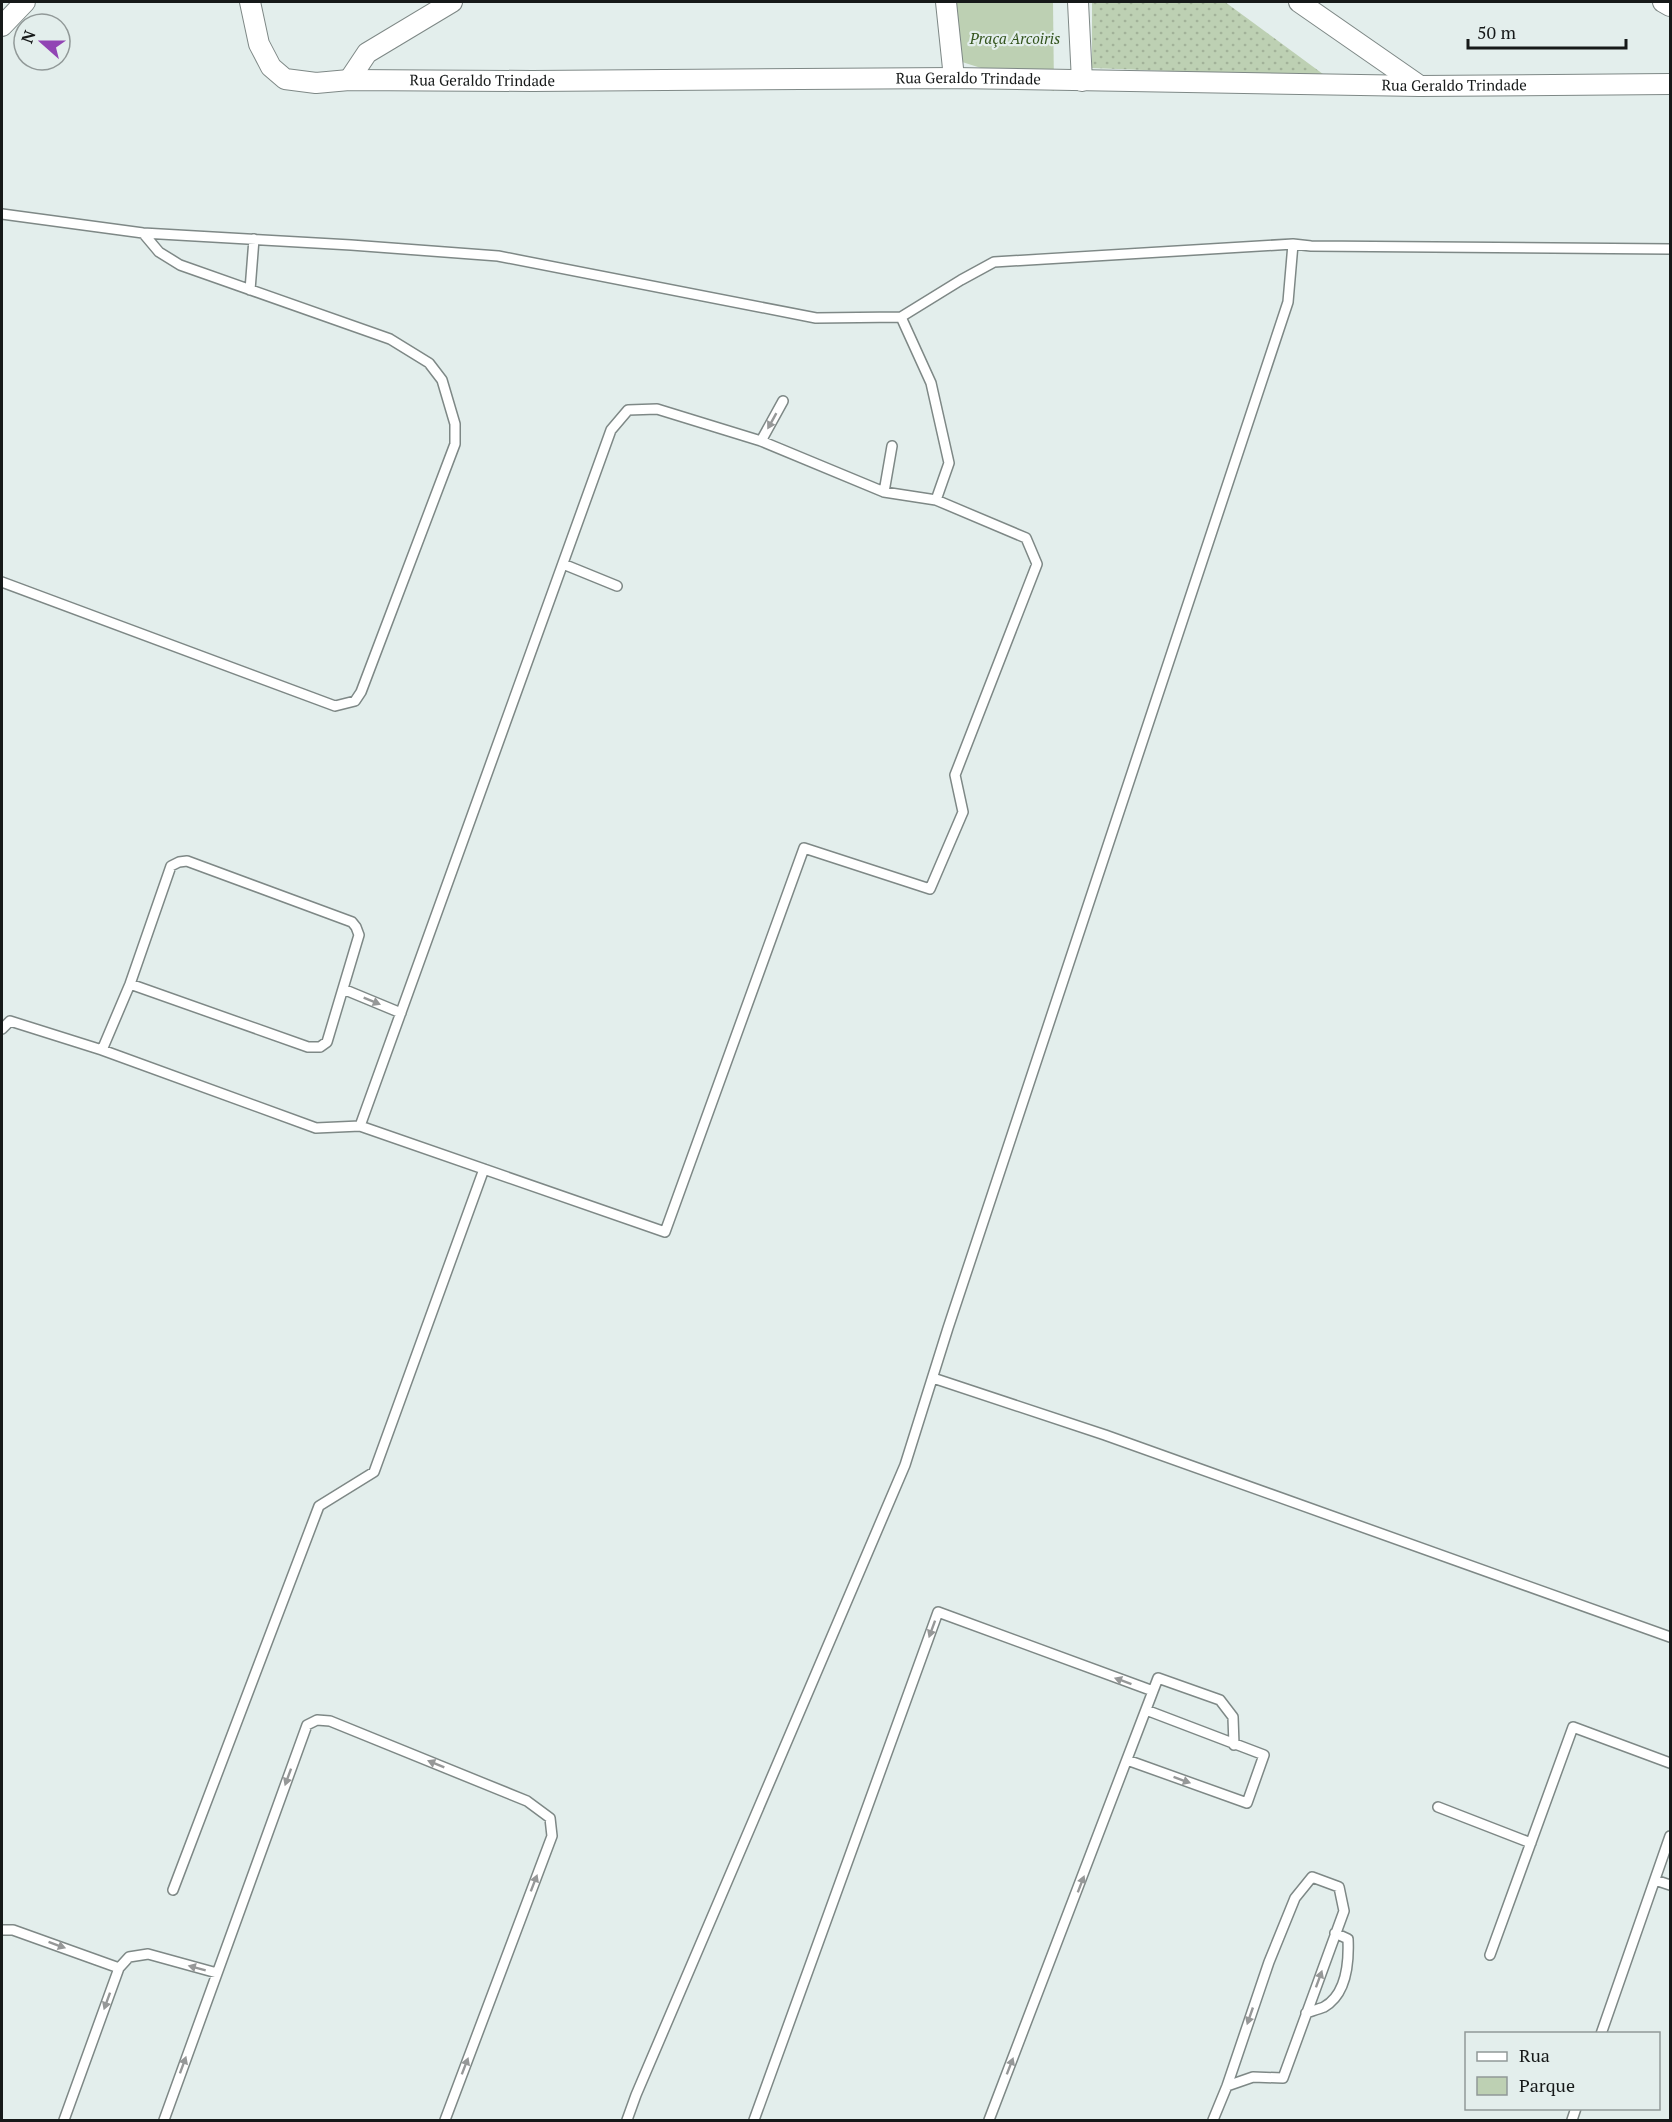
<svg xmlns="http://www.w3.org/2000/svg" width="1672" height="2122" viewBox="0 0 1672 2122" font-family="'PT Serif',serif">
	<style>
		.grass { fill: url(#grass-dots) }
		.park { fill: #bdd0b3 }
		.lines { fill: none; stroke-linecap: round; stroke-linejoin: round }
		.service-casing { stroke: #7e8886; stroke-width: 12 }
		.minor-casing { stroke: #7e8886; stroke-width: 22 }
		.service { stroke: #fff; stroke-width: 9 }
		.minor { stroke: #fff; stroke-width: 20 }
		.oneway { fill: #969898 }
		.labels { text-anchor: middle; stroke-width: 4.5; stroke-linejoin: round; paint-order: stroke }
		.park-label { font-size: 15px; font-style: italic; fill: #33541d; stroke: #e3eeec }
		.street-label { font-size: 15px; fill: #161919; stroke: #e3eeec }
	</style>
	<defs>
		<pattern id="grass-dots" width="8" height="8" patternUnits="userSpaceOnUse" patternTransform="scale(1.5)"><rect width="8" height="8" fill="#bdd0b3"/><path d="M2 2h.1M6 6h.1" fill="none" stroke="#a2b299" stroke-width="1.8" stroke-linecap="round"/></pattern>
	</defs>
	<rect width="100%" height="100%" fill="#e3eeec"/>
	<path class="grass" d="M1092,2H1225L1327,77L1092,68Z"/>
	<path class="park" d="M952,2H1053L1054,91L959,61Z"/>
	<g class="lines">
		<g class="service-casing">
			<path id="service" d="M2,214L143,233L351,245L498,256L816,318L901,317L961,280L994,262L1293,244L1311,246L1670,249
				M250,290L254,239
				M901,317L931,383L949,463L936,500
				M657,409L761,441L884,492L936,500L1026,538L1037,564L955,775L963,812L930,889L804,848L665,1232L360,1126L611,430L628,410Z
				M761,441L783,401
				M884,492L892,446
				M563,564L617,586
				M2,582L335,706L355,701L361,692L455,444V424L442,380L429,363L390,339L180,265L159,252L143,233
				M343,989L401,1013
				M2,1029L10,1021L102,1050L316,1128L360,1126
				M102,1050L130,984L171,866L179,862L187,861L352,922L356,927L359,935L327,1042L320,1047H308L130,984
				M933,1378L1105,1435L1670,1637
				M1153,1691L1158,1678L1220,1700L1233,1717L1234,1745
				M1127,1760L1247,1803L1264,1755L1146,1710
				M1438,1807L1531,1843
				M1655,1880L1670,1885
				M173,1890L319,1506L374,1472L484,1169
				M2,1930H13L119,1968
				M1490,1955L1573,1727L1670,1763
				M1306,2013C1312,2011 1319,2009 1324,2007C1347,1994 1349,1961 1348,1939L1335,1933
				M1601,2034L1670,1836
				M64,2120L119,1968L129,1957L148,1954L217,1973
				M164,2120L307,1725L317,1720L330,1721L527,1801L550,1818L552,1836L445,2120
				M627,2120L636,2095L905,1465L948,1328L1288,302L1293,244
				M754,2120L938,1612L1153,1691L989,2120
				M1213,2120L1227,2086L1269,1962L1295,1898L1312,1877L1339,1887L1344,1911L1283,2078L1253,2077L1227,2086
				M1572,2120L1576,2108"/>
		</g>
		<g class="minor-casing">
			<g id="minor">
				<path id="s1" d="M250,2L259,44L271,67L285,79L316,83L349,80L532,81L954,78L1420,86L1670,84"/>
				<path d="M946,2L954,78"/>
				<path d="M1078,2L1082,81"/>
				<path d="M1299,2L1420,86"/>
				<path d="M1663,2L1670,6"/>
				<path d="M2,26L25,2"/>
				<path d="M349,80L367,53L452,2"/>
			</g>
		</g>
		<use href="#service" class="service"/>
		<use href="#minor" class="minor"/>
	</g>
	<defs><path id="oneway-solid" d="M-6-.8H1V-3.2L6.5 0L1 3.2V.8H-6Z" transform="scale(1.5)"/></defs>
	<g class="oneway">
		<use href="#oneway-solid" transform="translate(772 421) rotate(119)"/>
		<use href="#oneway-solid" transform="translate(372 1001) rotate(22)"/>
		<use href="#oneway-solid" transform="translate(932 1629) rotate(110)"/>
		<use href="#oneway-solid" transform="translate(1123 1681) rotate(-160)"/>
		<use href="#oneway-solid" transform="translate(436 1764) rotate(-158)"/>
		<use href="#oneway-solid" transform="translate(288 1777) rotate(110)"/>
		<use href="#oneway-solid" transform="translate(1182 1780) rotate(20)"/>
		<use href="#oneway-solid" transform="translate(534 1883) rotate(-69)"/>
		<use href="#oneway-solid" transform="translate(1081 1884) rotate(-69)"/>
		<use href="#oneway-solid" transform="translate(57 1945) rotate(20)"/>
		<use href="#oneway-solid" transform="translate(197 1968) rotate(-165)"/>
		<use href="#oneway-solid" transform="translate(1319 1979) rotate(-70)"/>
		<use href="#oneway-solid" transform="translate(107 2001) rotate(110)"/>
		<use href="#oneway-solid" transform="translate(1250 2016) rotate(109)"/>
		<use href="#oneway-solid" transform="translate(183 2065) rotate(-70)"/>
		<use href="#oneway-solid" transform="translate(465 2066) rotate(-69)"/>
		<use href="#oneway-solid" transform="translate(1010 2066) rotate(-69)"/>
	</g>
	<g class="labels">
		<g class="park-label">
			<text x="1015" y="44">Praça Arcoiris</text>
		</g>
		<g class="street-label">
			<text dy="5" stroke="none"><textPath href="#s1" startOffset="771">Rua Geraldo Trindade</textPath></text>
			<text dy="5" stroke="none"><textPath href="#s1" startOffset="285">Rua Geraldo Trindade</textPath></text>
			<text dy="5" stroke="none"><textPath href="#s1" startOffset="1257">Rua Geraldo Trindade</textPath></text>
		</g>
	</g>
	<rect width="1672" height="2122" fill="none" stroke="#161919" stroke-width="6"/>
	<rect x="1465" y="2032" width="195" height="78" fill="#e3eeec" stroke="#919998" stroke-width="1.5"/>
	<rect x="1477" y="2052" width="30" height="9" fill="#ffffff" stroke="#919998" stroke-width="1.5"/>
	<text x="1519" y="2062" font-size="18" fill="#161919">Rua</text>
	<rect x="1477" y="2077" width="30" height="18" fill="#bdd0b3" stroke="#919998" stroke-width="1.5"/>
	<text x="1519" y="2092" font-size="18" fill="#161919">Parque</text>
	<g transform="translate(42 42) rotate(291)"><circle r="28" fill="#e3eeec" stroke="#919998" stroke-width="1.5"/>
	<path d="M0-4.5L10 22L0 15L-10 22Z" fill="#9144b4"/>
	<text y="-9" font-size="16" font-weight="bold" text-anchor="middle" fill="#161919">N</text>
	</g>
	<path d="M1468 39v9h158v-9" fill="none" stroke="#161919" stroke-width="3"/>
	<text x="1477" y="39" font-size="18" fill="#161919" stroke="#e3eeec" stroke-width="4.5" paint-order="stroke">50 m</text>
</svg>
